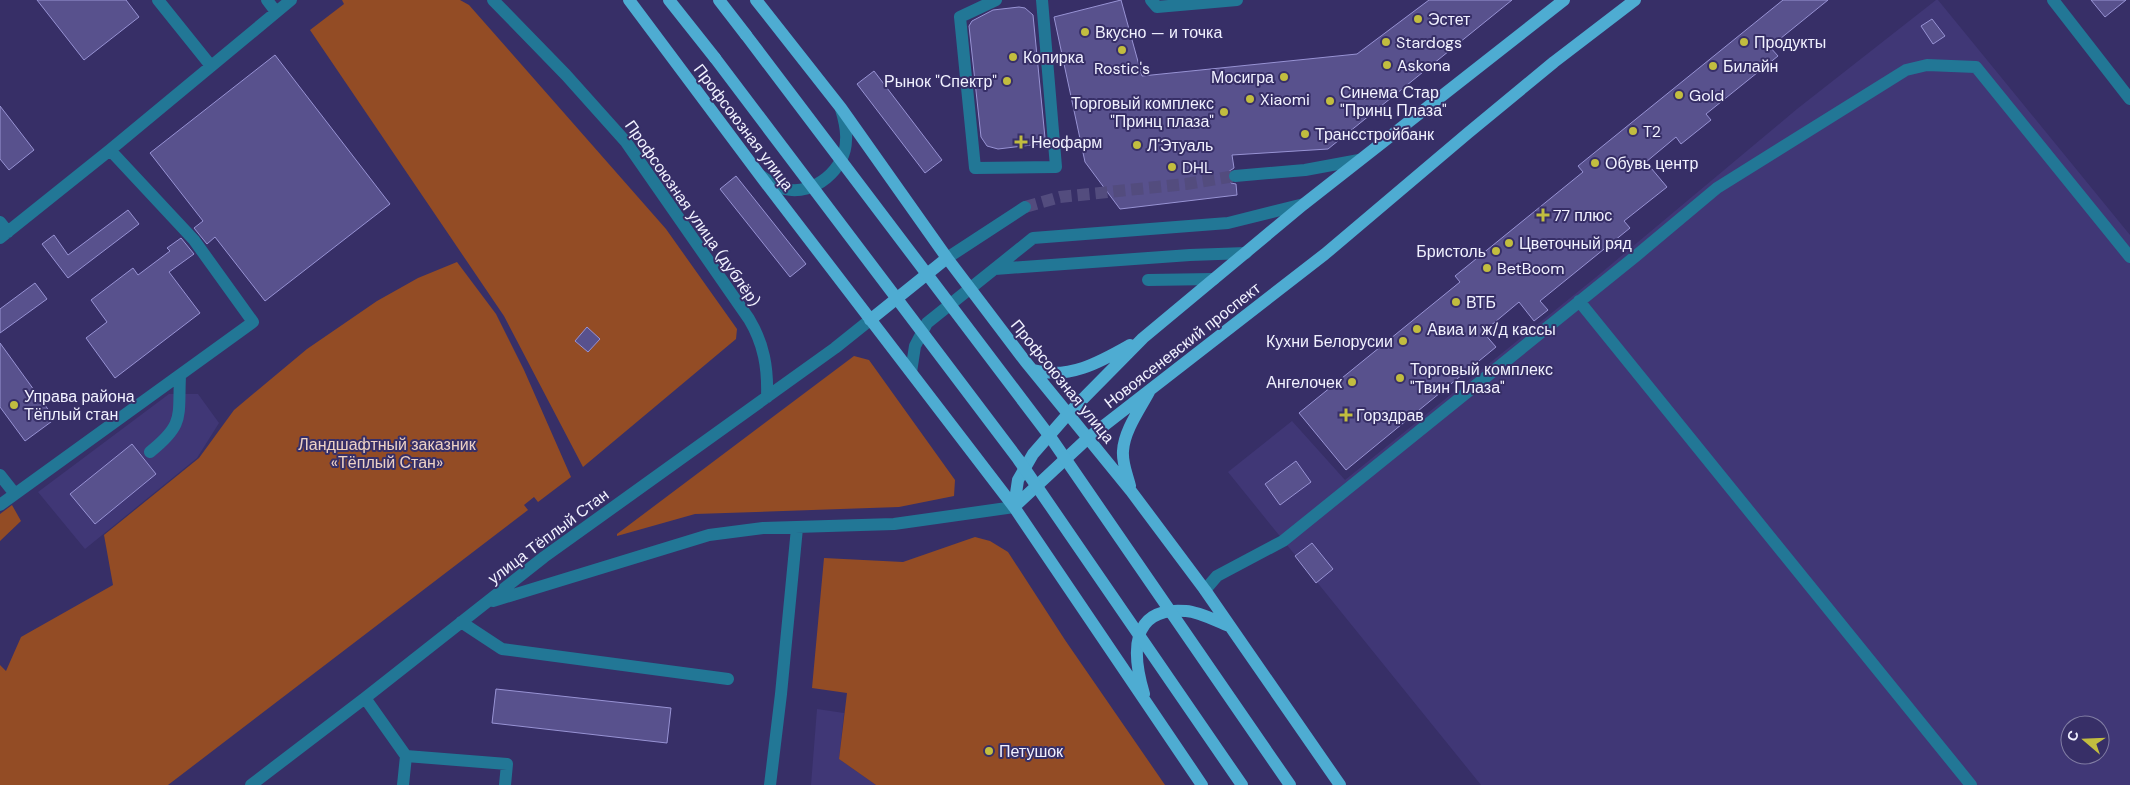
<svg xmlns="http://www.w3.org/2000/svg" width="2130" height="785" viewBox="0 0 2130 785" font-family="'DM Sans',sans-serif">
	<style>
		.built { fill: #403776; fill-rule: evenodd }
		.green { fill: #934c25 }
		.building { fill: #58518d; stroke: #9893d4 }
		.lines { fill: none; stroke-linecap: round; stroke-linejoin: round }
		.minor-tunnel { stroke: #534c7e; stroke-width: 12; stroke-dasharray: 12 6; stroke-linecap: butt }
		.minor { stroke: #227796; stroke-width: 12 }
		.major { stroke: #4eacd2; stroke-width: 12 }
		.major-bridge { stroke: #4eacd2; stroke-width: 12 }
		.poi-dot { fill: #c2bd3f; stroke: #372f67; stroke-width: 2 }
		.labels { text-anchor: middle; stroke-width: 4; stroke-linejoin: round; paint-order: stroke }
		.poi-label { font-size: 16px; fill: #f1f1ff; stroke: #372f67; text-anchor: start }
		.street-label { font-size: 16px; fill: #f1f1ff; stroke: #372f67 }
		.park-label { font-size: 16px; fill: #ecd1c5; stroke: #372f67 }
	</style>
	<rect width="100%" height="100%" fill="#372f67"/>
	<path class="built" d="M1936,0H1938L2130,235V785H1481L1228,472L1292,421L1345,480L1595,278L1797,109ZM2070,725H2100V755H2070Z
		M169,394H198L219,423L197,458L85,549L38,492Z
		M817,709L844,713L839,759L876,785H811Z"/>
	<path class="green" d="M342,0H460L469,5L666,229L737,329L736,339L583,467L504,316L310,30L344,4Z
		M457,262L496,314L524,370L571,477L538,502L534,497L524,505L528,510L168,785H0V665L6,671L21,637L113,585L104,535L199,458L234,410L307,349L377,301L418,278Z
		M854,356L869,360L955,480L954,496L899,507L695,514L617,536V534Z
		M12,505L21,521L0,541V514Z
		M975,537L990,541L1008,552L1065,640L1165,785H876L839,759L847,693L812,688L824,558L903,562Z"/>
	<path class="building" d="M37,0H126L139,17L84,60Z
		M1121,0L1142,76L1357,54L1429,0H1512L1328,149L1232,155L1234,168L1228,172L1227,177L1231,183L1236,184L1237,195L1120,209L1085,162L1054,17Z
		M1783,0H1828L1770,47L1778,56L1706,114L1711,120L1681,144L1676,137L1646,162L1667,187L1624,221L1630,228L1540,301L1548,310L1534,321L1519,302L1483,332L1496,347L1346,470L1299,413L1460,282L1455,276L1583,172L1578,166Z
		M2091,0H2126L2105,17Z
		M1019,7L1025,8L1033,15L1045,138L1040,144L998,149L987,146L981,137L969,26L972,21L993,10Z
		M1932,19L1945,36L1933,44L1921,26Z
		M275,55L390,204L265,301L215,237L207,244L194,228L203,221L150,153Z
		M874,71L942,160L925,173L857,84Z
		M0,106L34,150L9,170L0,159Z
		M736,176L806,264L790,277L720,189Z
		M128,210L139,224L68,278L42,244L54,235L68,255Z
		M181,238L194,254L169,272L200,313L115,378L86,338L107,322L91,300L133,268L138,275L170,251L167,248Z
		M35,283L47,299L0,333V309Z
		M587,327L600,339L588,352L575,341Z
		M0,343L55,419L25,441L0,407Z
		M132,444L156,474L95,524L70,494Z
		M1296,461L1311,482L1280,505L1265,484Z
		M1312,543L1333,569L1316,583L1295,556Z
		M496,689L671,708L667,743L492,723Z"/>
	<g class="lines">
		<path class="minor-tunnel" d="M1025,207L1060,197L1186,184L1235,176"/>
		<path class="minor" d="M158,0L211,66
			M267,0L276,12
			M493,0L566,75L626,142L749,319C764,344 768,368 767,397
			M996,0L960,17L975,168L1056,167L1042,0
			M1151,0L1157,7L1237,0
			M2053,0L2130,99
			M761,176C768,181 776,186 785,189C814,196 846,169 846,140C847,129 844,119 841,109
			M1235,176L1305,170L1359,160
			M0,222L8,232
			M0,238L110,150L291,0
			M947,258L1025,207
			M995,269L1190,255L1246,253
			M1148,280L1214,279
			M1579,301L1971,785
			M911,372L915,346L927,323L1033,238L1228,223L1304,204
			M150,452C185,424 178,417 180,376
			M0,475L15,494
			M0,505L253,322L194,240L110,150
			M1205,590L1217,576L1283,541L1637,255L1717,188L1906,70L1927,65L1976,67L2130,257
			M493,601L709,535L763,528L894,524L1014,507
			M461,622L502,649L728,679
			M365,698L406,756
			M251,785L365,698L544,557L835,348L870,320
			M403,785L406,756L507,764L505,785
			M770,785L781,694L797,528"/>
		<path class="major" d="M629,0L759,174L1014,507L1202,785
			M669,0L715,58
			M719,0L746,35
			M756,0L841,108L947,258L1025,361L1131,491L1205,590L1340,785
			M870,320L947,258
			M1033,370C1069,380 1100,362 1130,345
			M1130,486C1127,474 1122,463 1123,451C1124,431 1140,409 1149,392
			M1014,507L1088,438L1325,254L1468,133L1554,62L1635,0
			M1014,507L1018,480L1033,454L1068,414L1143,338L1304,204L1564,0
			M1144,694C1132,654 1129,606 1186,611C1200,612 1216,621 1229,626"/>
		<path class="major-bridge" d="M746,35L1051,438L1290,785
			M715,58L1018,459L1242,785"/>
	</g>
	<g class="poi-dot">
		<circle cx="1418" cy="19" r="5"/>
		<circle cx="1085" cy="32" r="5"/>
		<circle cx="1386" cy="42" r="5"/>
		<circle cx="1744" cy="42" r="5"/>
		<circle cx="1122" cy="50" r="5"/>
		<circle cx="1013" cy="57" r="5"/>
		<circle cx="1387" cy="65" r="5"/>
		<circle cx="1713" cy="66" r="5"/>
		<circle cx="1284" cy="77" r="5"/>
		<circle cx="1007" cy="81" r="5"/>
		<circle cx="1679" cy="95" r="5"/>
		<circle cx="1250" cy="99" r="5"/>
		<circle cx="1330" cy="101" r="5"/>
		<circle cx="1224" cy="112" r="5"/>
		<circle cx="1633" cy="131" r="5"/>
		<circle cx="1305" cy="134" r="5"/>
		<path d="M1018.5 134.5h5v5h5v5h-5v5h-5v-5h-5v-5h5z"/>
		<circle cx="1137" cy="145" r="5"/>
		<circle cx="1595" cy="163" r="5"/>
		<circle cx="1172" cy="167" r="5"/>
		<path d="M1540.5 207.5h5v5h5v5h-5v5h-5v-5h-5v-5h5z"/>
		<circle cx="1509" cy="243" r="5"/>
		<circle cx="1496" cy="251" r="5"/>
		<circle cx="1487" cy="268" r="5"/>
		<circle cx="1456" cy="302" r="5"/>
		<circle cx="1417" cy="329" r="5"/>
		<circle cx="1403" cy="341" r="5"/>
		<circle cx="1400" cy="378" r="5"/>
		<circle cx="1352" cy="382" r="5"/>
		<circle cx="14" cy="405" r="5"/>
		<path d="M1343.5 407.5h5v5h5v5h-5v5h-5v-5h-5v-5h5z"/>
		<circle cx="989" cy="751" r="5"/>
	</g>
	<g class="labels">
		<g class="poi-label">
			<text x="1428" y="25">Эстет</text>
			<text x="1095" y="38">Вкусно — и точка</text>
			<text x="1396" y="48">Stardogs</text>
			<text x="1754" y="48">Продукты</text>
			<text x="1023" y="63">Копирка</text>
			<text x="1397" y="71">Askona</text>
			<text x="1723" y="72">Билайн</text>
			<text x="1122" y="74" text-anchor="middle">Rostic's</text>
			<text x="1274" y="83" text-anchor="end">Мосигра</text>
			<text x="997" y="87" text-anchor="end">Рынок "Спектр"</text>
			<text x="1340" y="98">Синема Стар<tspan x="1340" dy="18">"Принц Плаза"</tspan></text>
			<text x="1689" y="101">Gold</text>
			<text x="1260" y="105">Xiaomi</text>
			<text x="1214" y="109" text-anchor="end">Торговый комплекс<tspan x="1214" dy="18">"Принц плаза"</tspan></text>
			<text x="1643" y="137">T2</text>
			<text x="1315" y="140">Трансстройбанк</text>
			<text x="1031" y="148">Неофарм</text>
			<text x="1147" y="151">Л'Этуаль</text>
			<text x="1605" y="169">Обувь центр</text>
			<text x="1182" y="173">DHL</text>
			<text x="1553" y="221">77 плюс</text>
			<text x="1519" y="249">Цветочный ряд</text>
			<text x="1486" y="257" text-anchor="end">Бристоль</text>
			<text x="1497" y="274">BetBoom</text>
			<text x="1466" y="308">ВТБ</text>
			<text x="1427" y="335">Авиа и ж/д кассы</text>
			<text x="1393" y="347" text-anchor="end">Кухни Белорусии</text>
			<text x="1410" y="375">Торговый комплекс<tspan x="1410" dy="18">"Твин Плаза"</tspan></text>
			<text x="1342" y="388" text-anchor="end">Ангелочек</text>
			<text x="24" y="402">Управа района<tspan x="24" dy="18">Тёплый стан</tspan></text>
			<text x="1356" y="421">Горздрав</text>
			<text x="999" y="757">Петушок</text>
		</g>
		<g class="street-label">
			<text transform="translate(744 127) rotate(53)" y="6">Профсоюзная улица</text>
			<text transform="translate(693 213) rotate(55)" y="6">Профсоюзная улица (дублёр)</text>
			<text transform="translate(1182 345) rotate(-38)" y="6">Новоясеневский проспект</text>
			<text transform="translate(1063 381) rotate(51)" y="6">Профсоюзная улица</text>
			<text transform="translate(548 536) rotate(-37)" y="6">улица Тёплый Стан</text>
		</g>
		<g class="park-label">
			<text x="387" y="450">Ландшафтный заказник<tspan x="387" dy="18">«Тёплый Стан»</tspan></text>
		</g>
	</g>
	<g transform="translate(2085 740) rotate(289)"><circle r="24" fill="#372f67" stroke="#817da4"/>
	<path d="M0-4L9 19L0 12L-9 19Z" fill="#c2bd3f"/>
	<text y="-8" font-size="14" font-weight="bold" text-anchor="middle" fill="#f1f1ff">С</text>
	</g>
</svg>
